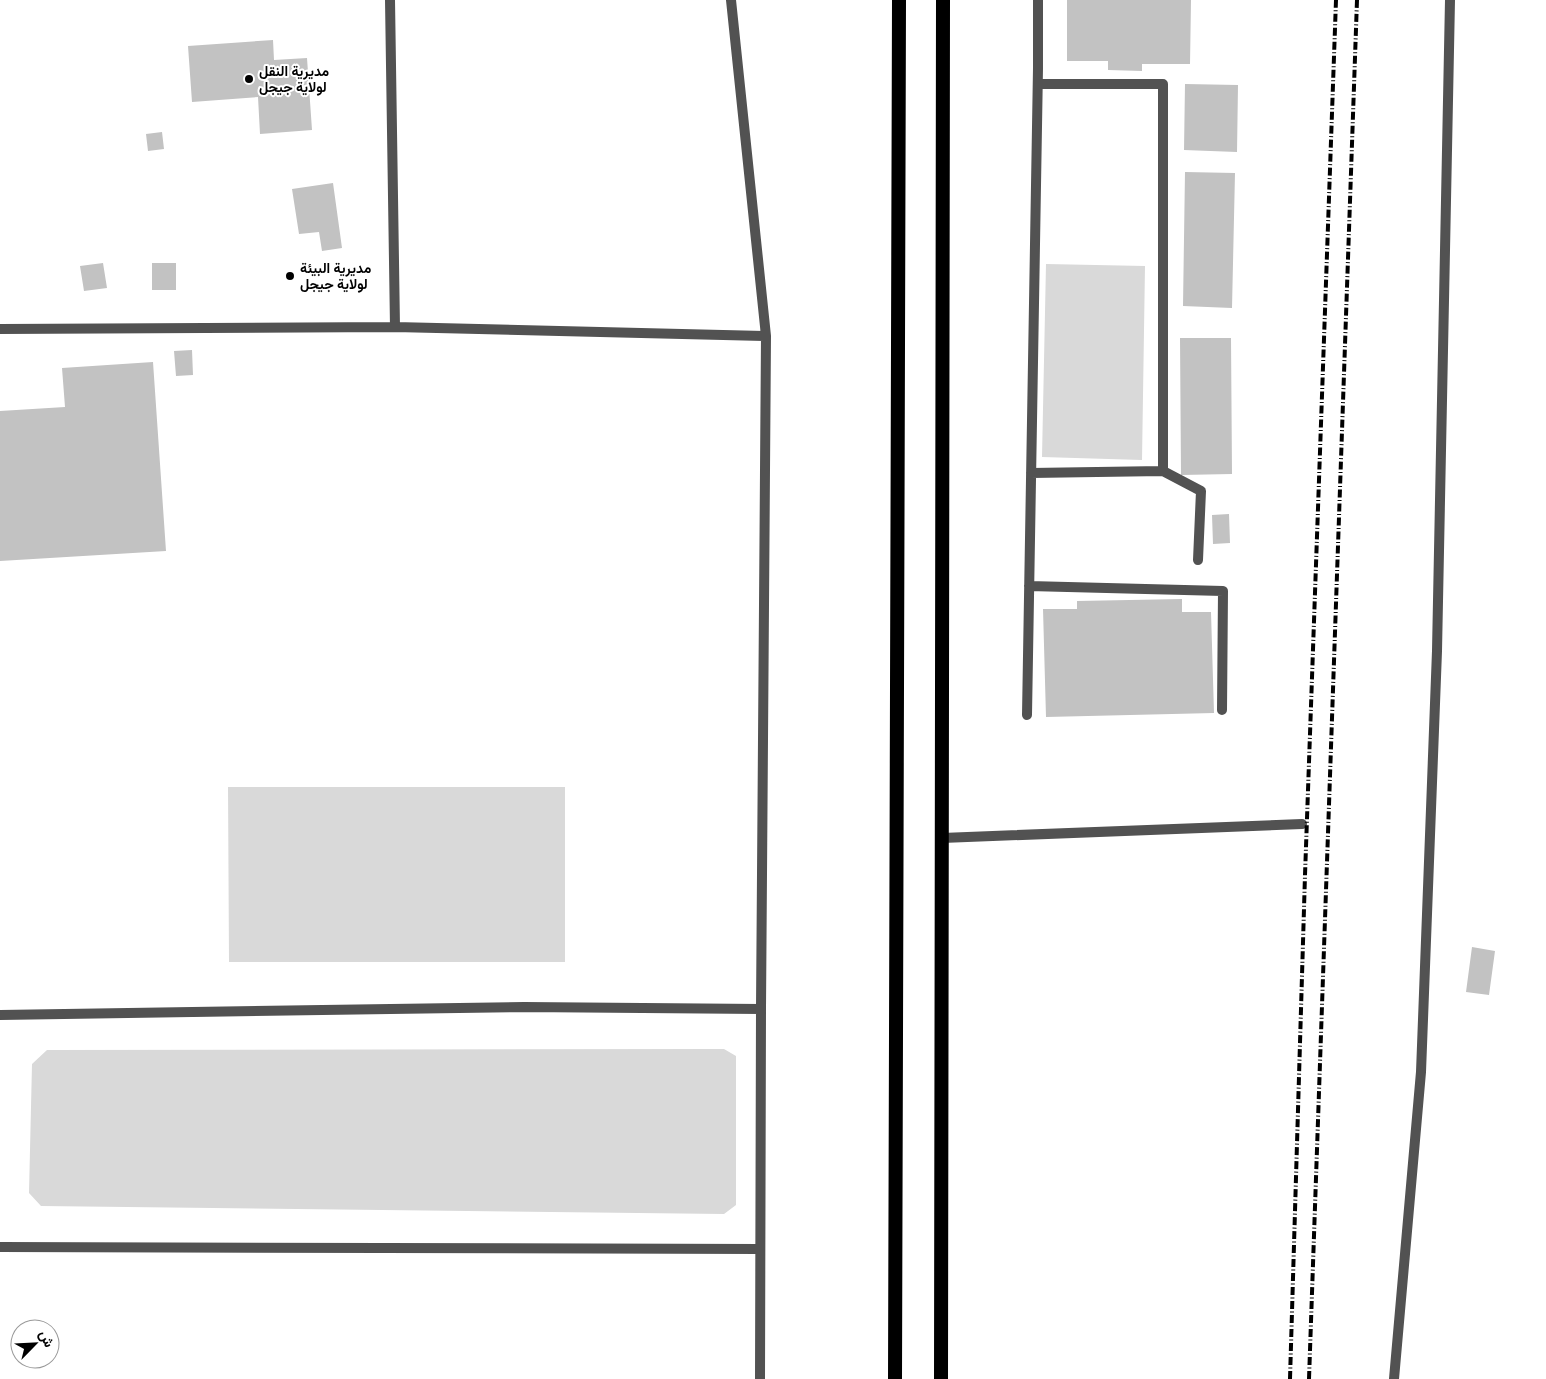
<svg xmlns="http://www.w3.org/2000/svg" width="1546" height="1379" viewBox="0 0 1546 1379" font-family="Raleway,Vazirmatn,sans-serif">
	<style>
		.green { fill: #d9d9d9 }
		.building { fill: #c2c2c2 }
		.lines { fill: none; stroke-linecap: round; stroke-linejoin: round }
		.service { stroke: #525252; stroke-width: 10 }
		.minor { stroke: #525252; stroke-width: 10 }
		.tertiary { stroke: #525252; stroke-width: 10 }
		.trunk { stroke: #000; stroke-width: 14 }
		.rail { stroke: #000; stroke-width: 4; stroke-dasharray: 8 2.5 1 2.5; stroke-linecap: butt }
		.poi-dot { fill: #000; stroke: #fff; stroke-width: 2 }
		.labels { text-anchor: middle; stroke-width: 4; stroke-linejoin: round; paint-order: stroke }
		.poi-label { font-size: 14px; font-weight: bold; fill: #000; stroke: #fff; text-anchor: start }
	</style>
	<rect width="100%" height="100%" fill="#fff"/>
	<path class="green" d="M1046,264L1145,266L1142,460L1042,457Z
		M228,787H565V962H229Z
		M724,1049L736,1056V1205L724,1214L41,1206L29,1193L32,1064L47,1050Z"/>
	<path class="building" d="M1067,0H1191L1190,64H1142V71L1108,70V61H1067Z
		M273,40L274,60L307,58L312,130L260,134L258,97L192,102L188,46Z
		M1185,84L1238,85L1237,152L1184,150Z
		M162,132L164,149L148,151L146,134Z
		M1185,172L1235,173L1232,308L1183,306Z
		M333,183L342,248L322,251L319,232L299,234L292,189Z
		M103,263L107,288L84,291L80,266Z
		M152,263H176V290H152Z
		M1180,338H1231L1232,474L1181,475Z
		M192,350L193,375L176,376L174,351Z
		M153,362L166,551L0,561V411L65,407L62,368Z
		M1229,514L1230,543L1213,544L1212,515Z
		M1182,599V612H1211L1214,713L1046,717L1043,609H1077V601Z
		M1472,947L1495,951L1489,995L1466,992Z"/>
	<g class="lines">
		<path class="service" d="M1163,471L1201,491L1198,560
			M1031,473L1163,471V84H1038
			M1029,586L1223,591L1222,710
			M1027,715L1038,68V0"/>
		<path class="minor" d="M390,0L395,327
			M731,0L766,336L761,1009L760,1379
			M0,329L395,327L766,336
			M942,838L1302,824
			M0,1015L524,1007L761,1009
			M0,1247L760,1249"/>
		<path class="tertiary" d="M1394,1379L1421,1072L1437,651L1450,0"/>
		<path class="trunk" d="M895,1379L899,0
			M941,1379L943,0"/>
		<path class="rail" d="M1290,1379L1305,875L1336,0
			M1309,1379L1357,0"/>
	</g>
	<g class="poi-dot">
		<circle cx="249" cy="79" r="5"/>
		<circle cx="290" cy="276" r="5"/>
	</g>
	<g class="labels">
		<g class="poi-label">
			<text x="259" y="76">مديرية النقل<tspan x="259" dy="16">لولاية جيجل</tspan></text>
			<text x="300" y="273">مديرية البيئة<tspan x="300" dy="16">لولاية جيجل</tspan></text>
		</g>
	</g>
	<g transform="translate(35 1344) rotate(66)"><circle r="24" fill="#ffffff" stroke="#999999"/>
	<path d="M0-4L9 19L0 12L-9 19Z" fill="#000000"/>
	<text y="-8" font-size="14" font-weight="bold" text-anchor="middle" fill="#000000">ش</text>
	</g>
</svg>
